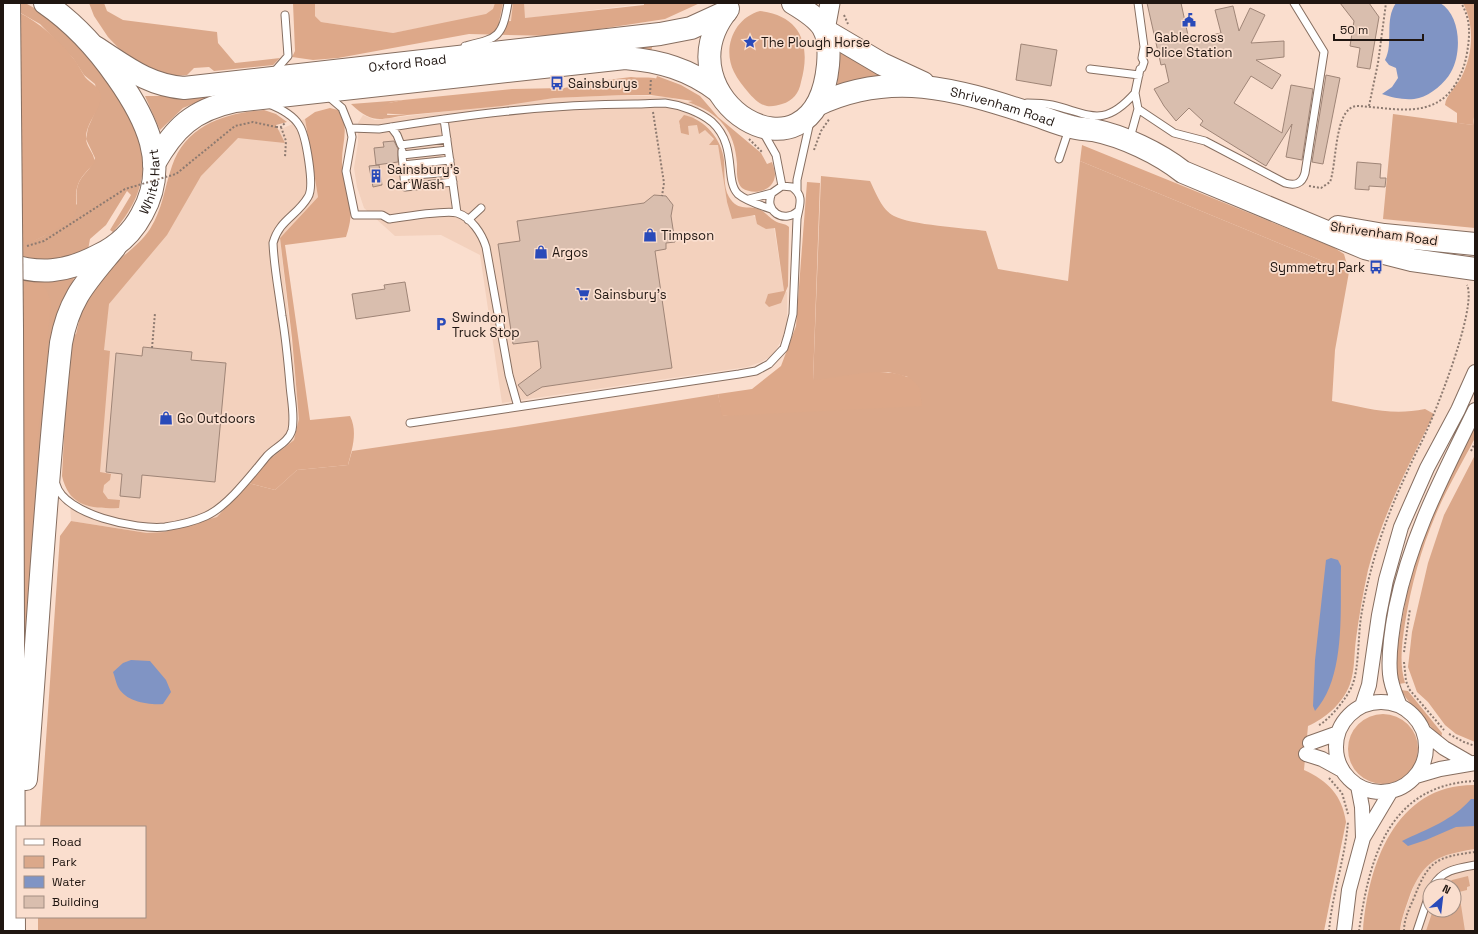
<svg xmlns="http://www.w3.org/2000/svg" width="1478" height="934" viewBox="0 0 1478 934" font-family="'Space Grotesk',sans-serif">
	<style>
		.built { fill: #f3d1bd; fill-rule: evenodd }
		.green { fill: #dba88a }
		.forest { fill: #dda889 }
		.water { fill: #8094c4 }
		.building { fill: #d9beae; stroke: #9f8577 }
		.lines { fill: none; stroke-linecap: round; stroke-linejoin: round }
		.lane-casing { stroke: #866e60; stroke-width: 9 }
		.street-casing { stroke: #866e60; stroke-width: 16 }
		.secondary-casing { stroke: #866e60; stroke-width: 21 }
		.highway-casing { stroke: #866e60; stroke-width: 24 }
		.path { stroke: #8d7a70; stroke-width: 2; stroke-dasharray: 2 2; stroke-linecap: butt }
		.lane { stroke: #fff; stroke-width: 7 }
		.street { stroke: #fff; stroke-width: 14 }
		.secondary { stroke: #fff; stroke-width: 19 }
		.highway { stroke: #fff; stroke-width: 22 }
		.highway-bridge-casing { stroke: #866e60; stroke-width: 24; stroke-linecap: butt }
		.path-bridge { stroke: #8d7a70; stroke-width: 2; stroke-dasharray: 2 2; stroke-linecap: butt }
		.highway-bridge { stroke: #fff; stroke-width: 22 }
		.labels { text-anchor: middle; stroke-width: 3.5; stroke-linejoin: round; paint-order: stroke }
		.poi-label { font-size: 13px; fill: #201611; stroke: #fadece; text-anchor: start }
		.street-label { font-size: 13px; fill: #201611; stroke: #fadece }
	</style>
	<rect width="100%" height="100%" fill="#fadece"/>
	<path class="built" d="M315,3H648L499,22L472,18L393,33L321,22L315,16Z
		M623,95L669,97L699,106L694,119L687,116L682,117L679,121V126L697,125L705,130L718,145L727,202L774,227L784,291L787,292V318L785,334L773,355L761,362L747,367L502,403L480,255L441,235L395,236L364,208L357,187L354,168L358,143V123L363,115L375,120L554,98Z
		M305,119L318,197L280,238L300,422L294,440L270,459L217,517L202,523L164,532L147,533L71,521L69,483L104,298L231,136L276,131Z
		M1475,849V931H1400L1403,917L1415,883L1423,869L1428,863L1442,856ZM1430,886H1454V910H1430Z"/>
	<path class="green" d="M3,3C10,3 21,1 27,4C61,20 124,96 137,131C139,138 141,145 142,152C147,182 133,210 113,232L110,230L131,195L127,191L106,225L90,239L88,250L68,257L45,261L3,254L18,241H33L44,236L77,204C74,175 87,178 95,158L86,139L88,128L99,103L95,84L84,75L73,58L40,24Z
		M89,3H104L107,11L123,20L217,32L218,43L235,63L280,58L273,65L214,71L209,67L194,68L187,75L166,77L130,60L108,37L94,16Z
		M760,11C802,16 811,46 801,82C799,93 793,101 782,104C778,105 772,107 767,106C760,105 753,98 748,92C743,86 738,80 734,72C722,48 734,18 760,11Z
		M653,43L651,52L212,96L183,108L160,130L145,96H175Z
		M841,46L889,77H870L837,85Z
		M657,76L681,85L700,96L718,117L761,153L767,164L772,162C773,166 775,170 775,175C774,191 754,196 742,188C736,182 737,172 737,164C735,130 719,113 688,102L693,101L656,79Z
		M403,100L389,103L387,115H407C380,119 373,125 351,104Z
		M264,110L276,114L287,122L276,125L285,143L238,138L201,176L167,235L109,304L104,350L110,351L100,472L111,474L110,480L104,485L103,492L108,499L120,500L119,508C92,509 69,507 62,476L69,338L76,334L79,321L76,313C87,299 97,283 109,270C122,255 139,246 150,229C163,208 164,189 172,166C186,125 225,113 264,110Z
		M1393,114L1473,125L1475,114V228L1383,219Z
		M684,115C705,119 722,140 724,160C725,171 723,187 729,197C739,213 749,204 761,210C766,213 770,218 775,221C780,224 785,223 789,227L788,286L781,303L769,307L765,303L768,294L784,291L775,228L766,229L757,224L755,215L732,219L727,202L718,145H709L714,139L705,130L699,134L697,125L688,126L689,135L681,133L679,121Z
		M1080,161L1349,272L1335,350L1332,401C1366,408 1391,416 1425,409L1434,414C1409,464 1382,516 1368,570C1363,593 1359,616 1356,639C1354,653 1355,670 1350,684C1343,703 1326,718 1308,726L1304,770C1328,781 1342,795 1346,822L1324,931H38V917H145V827H40L60,536L71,521L147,533L164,532L217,517L248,483L275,490L297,470L348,465L352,451L515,427L718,394L723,416L908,377L888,372L813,381L821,176L870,181C876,193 882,210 894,216C910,225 965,228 986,231L998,269L1068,281Z
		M75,276L69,291L26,654L19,670L22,290L20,278Z
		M1475,426V438C1462,463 1447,488 1436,514C1421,549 1411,586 1405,623C1402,643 1399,663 1405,683L1399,684L1395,671L1396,653L1410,576L1424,531Z
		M1475,455V742L1456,734L1445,725L1428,702L1417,692L1408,667L1412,632L1428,563L1444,515Z
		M1401,690L1408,691L1442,733L1441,739L1406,698Z
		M1348 749a35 35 0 1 1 70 0a35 35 0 1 1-70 0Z
		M1475,785V849C1439,855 1424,859 1410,895C1406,907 1401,919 1400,931H1363C1368,865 1395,784 1475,785Z
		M1468,876L1470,886L1467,887V890L1459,892L1465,931H1426L1433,910H1454V886H1445L1452,880Z"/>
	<path class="forest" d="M293,3H315V16L321,22L393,33L486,14L493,9L495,3H503L499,22L511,21L513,3H524L525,18L644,5V3H700L665,19L554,36L469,34L338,58L313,60L292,57L295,51Z
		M1463,3H1475V109L1473,125L1457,123V113L1445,105C1446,95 1456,87 1461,78C1473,55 1475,26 1463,3Z
		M18,12C39,22 59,40 74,59C78,64 81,71 85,77C91,84 101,87 101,98C99,112 86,123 86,138C86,148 96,154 94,163C87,172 80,176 77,188C74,197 79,207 74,216C70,222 42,238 34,241C30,242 26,242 22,242Z
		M631,77C638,78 646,77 654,78C665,80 691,90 693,101L651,95H623L554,98L502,106L407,115L379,113L377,110L389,103L403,100L512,89L564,88L591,82Z
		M330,108L338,110C351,127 341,144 342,164C342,178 348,192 350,206C352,216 349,228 346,237L285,245L310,420L350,416C358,432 352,449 348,465L297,470L275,490L248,483L270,459L294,440L299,419L292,338L280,238L318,197L305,119L315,112Z
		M1082,145L1333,247L1344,254L1349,272L1080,161Z
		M807,182L820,183L813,380C839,379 903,359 919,388C921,393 921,401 922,406L722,416L718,394L752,389L781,366L796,326Z
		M35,282L46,289L51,303L29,525L24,520L22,514V290L27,285Z"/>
	<path class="water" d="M1396,3H1440C1461,15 1462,53 1451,72C1445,83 1431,95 1419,98C1408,101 1393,98 1382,94L1392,87L1398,78L1396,68L1389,65L1385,60C1394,43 1384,20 1396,3Z
		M1331,558L1338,560L1341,566C1340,610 1346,677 1315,711L1313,706L1315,660L1326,560Z
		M131,660L150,661L166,680L171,692L163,704C148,705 126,702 118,687C116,683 115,677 113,672L123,663Z
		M1471,799H1475V826L1456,827L1426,840L1408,846L1402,841C1427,829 1453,820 1471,799Z"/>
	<path class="building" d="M1147,3H1181L1189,40L1221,33L1215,10L1233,6L1239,31L1250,8L1265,15L1251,43L1284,41V57L1256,60L1281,75L1272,89L1251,76L1234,103L1282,133L1291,85L1313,89L1302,160L1286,157L1292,124L1266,166L1200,125L1203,121L1189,108L1176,121L1164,106L1154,89L1169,82L1165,64L1161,65Z
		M1340,3H1369L1379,17L1370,69L1357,67L1360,48L1350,46L1354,21Z
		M1021,44L1057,50L1051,86L1016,80Z
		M1326,75L1340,78L1323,164L1312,162Z
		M394,141L398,149V162L376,165L374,148L384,147L383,142Z
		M1357,162L1381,164L1380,178H1386L1385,187L1369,186V190L1355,189Z
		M379,165L382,185L373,187L369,166Z
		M654,195L666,196L673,205L671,216L675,242L666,243V249L655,251L672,368L542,387L527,396L518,385L541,368L538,341L513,344L498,244L520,241L517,221L644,203Z
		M405,282L410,311L356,319L352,294L385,289L384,285Z
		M143,347L192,352L191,360L226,363L215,482L142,475L140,498L120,496L122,474L106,472L116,353L142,356Z"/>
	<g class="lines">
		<g class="lane-casing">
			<path id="lane" d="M465,46C498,38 502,38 508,3
				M1090,69L1139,75
				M274,72L288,56L285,15
				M328,96L342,108L350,128L352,137L346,171L355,215H382L389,219C402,217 446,210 457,213C471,217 482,234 486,247L509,375L518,407
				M1027,103C1035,103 1043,103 1052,105C1090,114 1103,129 1135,93
				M1138,109L1174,133L1205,141L1285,183C1295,186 1302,184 1305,173L1324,52L1294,3
				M444,119L457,213
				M391,127L397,135L401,145L447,139
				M350,128L379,129C464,115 549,104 635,104C645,104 655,103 665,103C681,105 700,112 712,122C738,146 724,180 738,194C745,200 762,206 771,209
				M763,132L776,155L782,186
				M1130,138L1138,109L1135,93L1140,69L1142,68L1144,62L1142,58L1144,47L1138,3
				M402,151V155L448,150
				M402,155L405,187L453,182
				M1059,159L1069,129
				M403,165L450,160
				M404,176L451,172
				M797,190V180L811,117
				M749,199L772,193
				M468,220L481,208
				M410,423L739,374L756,371L769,364L784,348L788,335L793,314L797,219C799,206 805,196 792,187L782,186L772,193C763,211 784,224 798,211
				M56,484C64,515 137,530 165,527C178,525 195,521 206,516C228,506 251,475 267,456C274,448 289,442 292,430C295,416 291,399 290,385C288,362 286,339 282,316C279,292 274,268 273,243C279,220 297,216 308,197C315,187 306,135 299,125C293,115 279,108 269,104
				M1433,886C1442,870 1458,868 1475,865
				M1417,931L1430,892"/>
		</g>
		<g class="street-casing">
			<path id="street" d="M1336 747a45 45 0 1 1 90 0a45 45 0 1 1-90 0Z
				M1362,706L1369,685L1379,615L1386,580L1401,527L1427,468L1458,410L1475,372
				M1400,706C1396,696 1391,686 1390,674C1388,653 1392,629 1396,608C1411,535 1443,476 1475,410
				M1424,732L1444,748L1470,763
				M1310,743L1338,733
				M1306,754L1322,759L1342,770
				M1416,776L1440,769L1475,763
				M1358,786L1362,807L1363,838
				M1344,931L1349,890L1363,838L1391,791"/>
		</g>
		<g class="secondary-casing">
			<path id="secondary" d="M825,30L830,3"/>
		</g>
		<g class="highway-casing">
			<g id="highway">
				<path d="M728,9C656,97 815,197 828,65C831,29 823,21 793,3"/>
				<path d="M826,31L882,64L923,83"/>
				<path id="s1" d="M95,47C125,66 147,85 184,88L660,34L691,28L726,12"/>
				<path id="s2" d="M817,105C891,70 955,89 1029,113C1043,117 1057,124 1072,127C1078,129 1086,129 1093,130C1123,136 1159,153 1183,172L1365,248L1412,260L1475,269"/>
				<path d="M154,164C174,128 193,110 235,101L625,58C660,61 689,69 718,91"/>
				<path d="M1338,227L1384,235L1475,244"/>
				<path id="s3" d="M3,263C39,275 65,273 99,255C118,246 132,233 142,214C170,165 146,118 117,77C97,48 74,23 45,3"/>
				<path d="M12,328L14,931"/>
				<path d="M26,779C38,633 45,488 61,343C69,298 87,281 115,247"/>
			</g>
		</g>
		<path class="path" d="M844,15L848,24
			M650,94L651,78
			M1369,106L1378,63L1386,3
			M653,112L664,183L662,196
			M276,127H281L285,123
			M281,127L286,141L285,157
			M749,139L763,153
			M814,150L821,131L830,118
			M1309,186L1321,188L1330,182C1337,164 1334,109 1356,106C1391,107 1432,121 1455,85C1461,75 1465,65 1467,53C1470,35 1471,19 1461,3
			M152,348L155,313
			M1471,451L1475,443
			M1404,652L1410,609
			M1404,662L1406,681L1409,689L1444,730
			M1319,725C1330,719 1347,698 1352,686C1359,670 1358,636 1361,617C1368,574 1381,531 1399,490C1405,477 1411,463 1418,449C1432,423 1478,308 1467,285
			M1449,734L1464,742L1475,746
			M1329,778L1342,793L1348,814
			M1329,931C1332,894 1345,859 1348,822
			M1359,931C1369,859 1388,785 1475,781
			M1404,931C1404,919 1409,909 1414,898C1428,861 1436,857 1475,852"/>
		<use href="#lane" class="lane"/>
		<use href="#street" class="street"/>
		<use href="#secondary" class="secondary"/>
		<use href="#highway" class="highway"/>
		<g class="highway-bridge-casing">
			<path id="highway-bridge" d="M9,3L12,328"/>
		</g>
		<path class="path-bridge" d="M27,246L44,241L125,189L176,174L235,126L253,122L276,127"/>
		<use href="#highway-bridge" class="highway-bridge"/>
	</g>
	<defs>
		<g id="civic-bare" transform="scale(1.08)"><path d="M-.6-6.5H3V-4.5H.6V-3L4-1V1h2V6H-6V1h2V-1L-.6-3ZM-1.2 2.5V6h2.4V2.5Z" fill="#294ab9" stroke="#fadece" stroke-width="2.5" paint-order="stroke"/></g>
		<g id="sight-bare" transform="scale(1.08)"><path d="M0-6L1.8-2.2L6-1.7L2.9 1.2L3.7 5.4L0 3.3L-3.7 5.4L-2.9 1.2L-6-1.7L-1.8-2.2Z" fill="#294ab9" stroke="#fadece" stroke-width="2.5" paint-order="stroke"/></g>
		<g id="bus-bare" transform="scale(1.08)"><path d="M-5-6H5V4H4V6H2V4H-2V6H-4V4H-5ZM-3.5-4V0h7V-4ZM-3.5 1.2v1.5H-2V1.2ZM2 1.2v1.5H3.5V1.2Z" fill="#294ab9" stroke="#fadece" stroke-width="2.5" paint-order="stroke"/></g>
		<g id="building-bare" transform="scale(1.08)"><path d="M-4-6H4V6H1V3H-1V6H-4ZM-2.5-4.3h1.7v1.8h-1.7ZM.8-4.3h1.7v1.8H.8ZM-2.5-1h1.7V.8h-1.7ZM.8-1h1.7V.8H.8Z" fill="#294ab9" stroke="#fadece" stroke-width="2.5" paint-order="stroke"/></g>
		<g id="shop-bare" transform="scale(1.08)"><path d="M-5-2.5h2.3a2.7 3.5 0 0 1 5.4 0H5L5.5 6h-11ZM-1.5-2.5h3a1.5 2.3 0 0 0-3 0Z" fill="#294ab9" stroke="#fadece" stroke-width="2.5" paint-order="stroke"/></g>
		<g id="supermarket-bare" transform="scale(1.08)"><path d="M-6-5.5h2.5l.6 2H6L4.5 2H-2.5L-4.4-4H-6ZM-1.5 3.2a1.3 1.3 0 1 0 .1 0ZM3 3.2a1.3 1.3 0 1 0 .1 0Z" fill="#294ab9" stroke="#fadece" stroke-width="2.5" paint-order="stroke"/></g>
		<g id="parking-bare" transform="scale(1.08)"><path d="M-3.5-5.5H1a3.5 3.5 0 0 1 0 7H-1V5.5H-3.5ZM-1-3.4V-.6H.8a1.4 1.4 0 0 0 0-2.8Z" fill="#294ab9" stroke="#fadece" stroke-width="2.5" paint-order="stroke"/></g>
	</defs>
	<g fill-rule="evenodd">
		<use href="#civic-bare" x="1189" y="20"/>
		<use href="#sight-bare" x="750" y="42"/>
		<use href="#bus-bare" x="557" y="83"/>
		<use href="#building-bare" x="376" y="176"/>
		<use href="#shop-bare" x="650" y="235"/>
		<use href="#shop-bare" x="541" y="252"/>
		<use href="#bus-bare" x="1376" y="267"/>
		<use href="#supermarket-bare" x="583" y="294"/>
		<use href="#parking-bare" x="441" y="324"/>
		<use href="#shop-bare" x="166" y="418"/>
	</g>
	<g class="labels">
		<g class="poi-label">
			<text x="1189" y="42" text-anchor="middle">Gablecross<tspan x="1189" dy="15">Police Station</tspan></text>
			<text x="761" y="47">The Plough Horse</text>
			<text x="568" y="88">Sainsburys</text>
			<text x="387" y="174">Sainsbury's<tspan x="387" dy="15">Car Wash</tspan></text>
			<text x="661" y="240">Timpson</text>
			<text x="552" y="257">Argos</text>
			<text x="1365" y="272" text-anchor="end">Symmetry Park</text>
			<text x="594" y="299">Sainsbury's</text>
			<text x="452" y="322">Swindon<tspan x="452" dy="15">Truck Stop</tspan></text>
			<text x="177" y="423">Go Outdoors</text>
		</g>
		<g class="street-label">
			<text dy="5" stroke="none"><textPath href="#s1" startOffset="324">Oxford Road</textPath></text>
			<text dy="5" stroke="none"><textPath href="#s2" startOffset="191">Shrivenham Road</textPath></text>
			<text dy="5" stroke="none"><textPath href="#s3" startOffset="194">White Hart</textPath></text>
			<text transform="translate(1384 233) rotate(8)" y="5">Shrivenham Road</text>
		</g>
	</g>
	<rect width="1478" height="934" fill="none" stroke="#201611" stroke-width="8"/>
	<rect x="16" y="826" width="130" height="92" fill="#fadece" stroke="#a38e82"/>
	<rect x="24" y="839" width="20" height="6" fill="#ffffff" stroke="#a38e82"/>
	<text x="52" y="846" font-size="12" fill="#201611">Road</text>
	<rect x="24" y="856" width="20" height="12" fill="#dba88a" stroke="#a38e82"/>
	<text x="52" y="866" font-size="12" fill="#201611">Park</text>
	<rect x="24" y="876" width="20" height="12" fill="#8094c4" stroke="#a38e82"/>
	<text x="52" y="886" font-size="12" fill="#201611">Water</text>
	<rect x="24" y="896" width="20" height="12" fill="#d9beae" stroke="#a38e82"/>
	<text x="52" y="906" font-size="12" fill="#201611">Building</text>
	<g transform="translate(1442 898) rotate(28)"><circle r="19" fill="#fadece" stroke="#a38e82"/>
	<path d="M0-3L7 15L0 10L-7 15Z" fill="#294ab9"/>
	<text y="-6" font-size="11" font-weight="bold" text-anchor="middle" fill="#201611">N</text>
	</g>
	<path d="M1334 34v6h89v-6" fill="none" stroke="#201611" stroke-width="2"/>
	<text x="1340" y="34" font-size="12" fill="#201611" stroke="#fadece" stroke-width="3" paint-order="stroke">50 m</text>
</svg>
